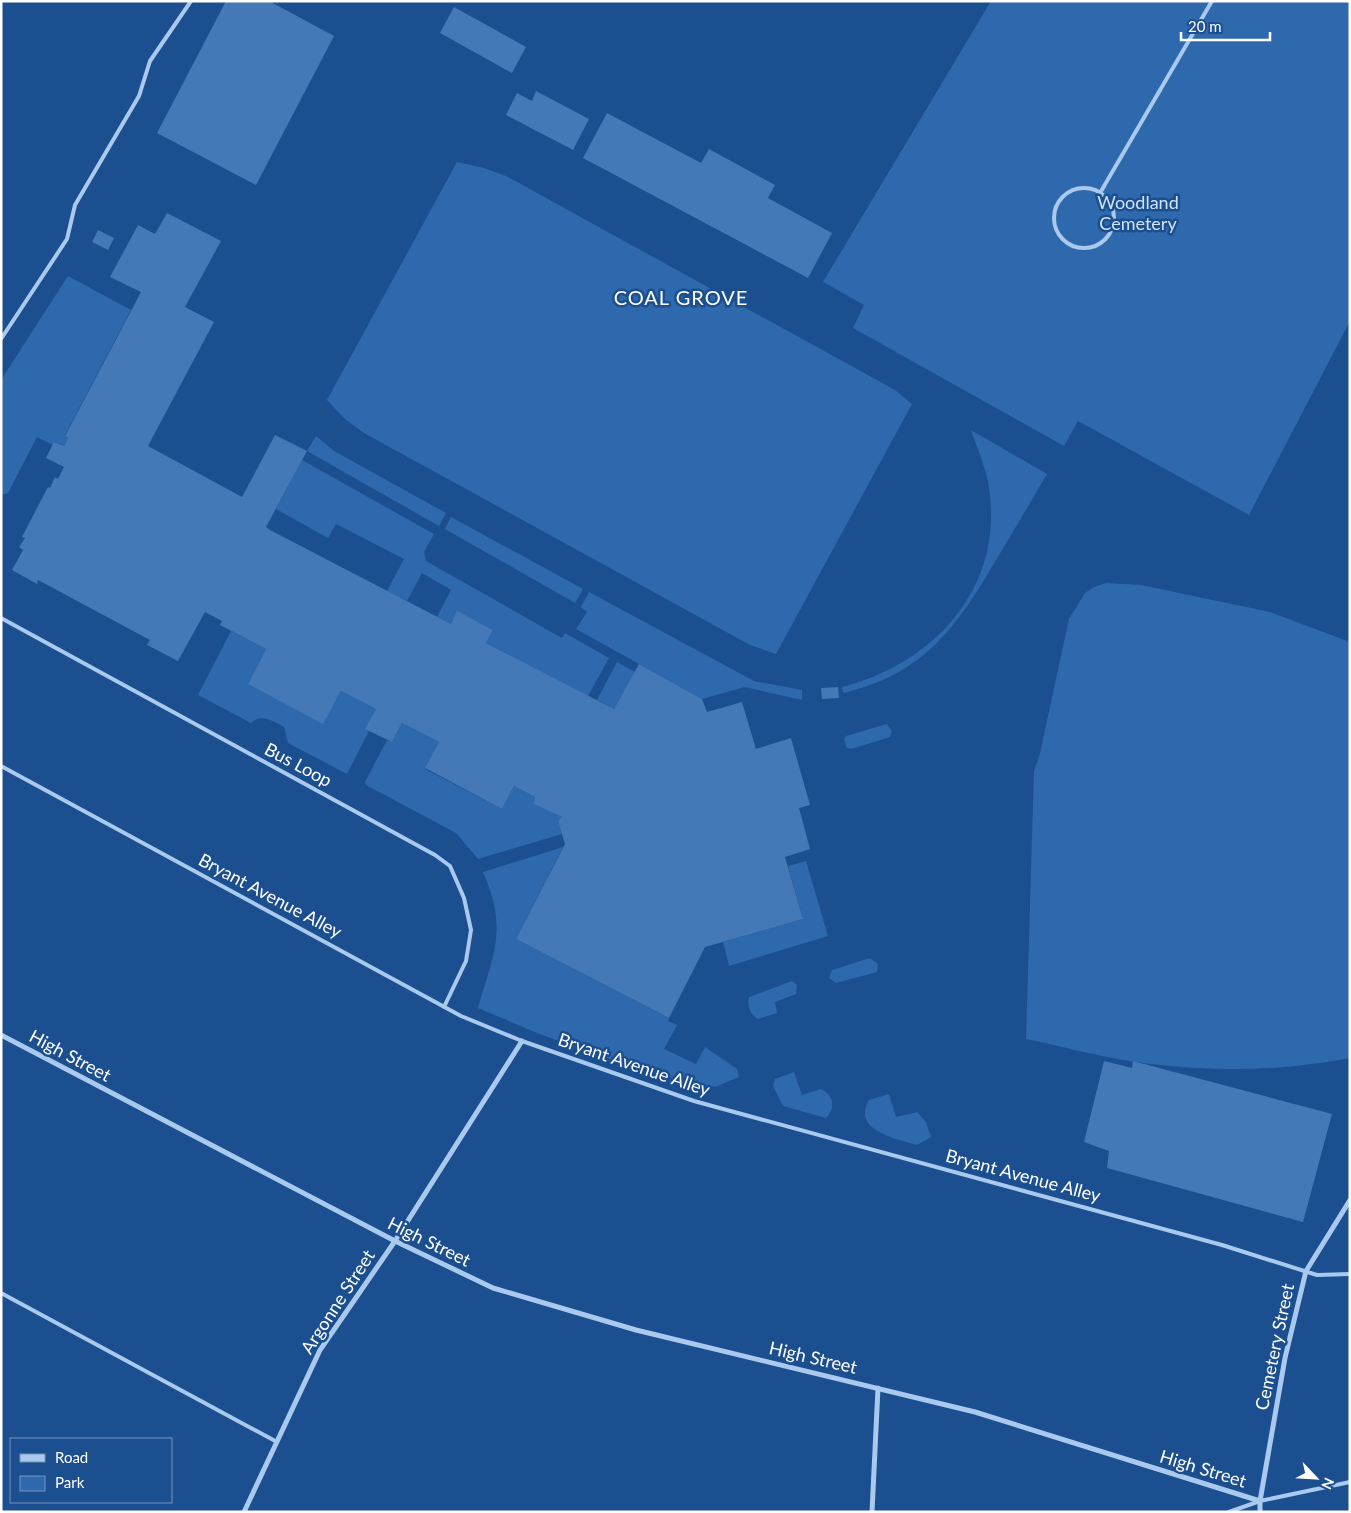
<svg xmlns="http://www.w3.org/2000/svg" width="1351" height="1513" viewBox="0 0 1351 1513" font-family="Lato,sans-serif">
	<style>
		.green { fill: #2e69ad }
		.building { fill: #4478b7 }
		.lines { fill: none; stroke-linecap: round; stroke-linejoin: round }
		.service { stroke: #a9c9ee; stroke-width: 4 }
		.minor { stroke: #a9c9ee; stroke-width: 5 }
		.labels { text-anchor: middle; stroke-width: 5; stroke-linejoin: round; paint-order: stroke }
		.park-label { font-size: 18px; fill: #cfe3fa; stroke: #1b4f8f }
		.street-label { font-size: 18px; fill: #fff; stroke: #1b4f8f }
		.quarter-label { font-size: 20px; letter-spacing: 1px; fill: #fff; stroke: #1b4f8f }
	</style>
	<rect width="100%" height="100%" fill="#1b4f8f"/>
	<path class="green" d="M991,1H1350V321L1249,515L1078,421L1064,446L853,328L864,305L823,282Z
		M457,162L484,168L506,176L895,390L912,404L776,654L750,645L364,433L345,419L327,400Z
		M68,276L131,310L65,435L68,438L64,446L55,442L53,445L37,437L8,493L1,495V380Z
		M971,430L1047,474C1030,503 1013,532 996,560C956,628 924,674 843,693L842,687C939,662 1009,581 987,477C983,461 976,445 971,430Z
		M316,436L334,451L446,513L439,526L307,451Z
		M302,460L434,534L424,552L426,561L562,638L565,633L609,658L588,696L486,643L493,630L458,612L451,624L437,617L451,590L422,573L407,601L387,591L404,559L336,524L328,538L276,509Z
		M451,517L583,589L575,603L445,529Z
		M1106,583L1141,585L1270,612L1350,642V1058C1288,1070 1223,1072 1160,1065C1115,1061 1070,1048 1026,1039L1034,771L1040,753L1069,619L1085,593L1094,587Z
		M589,592L754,681L802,690V700L745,687L702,699L576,629L587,612L581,607Z
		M231,631L266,649L248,684L323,723L341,691L376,709L366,729L369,731L347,774L288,743L284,727C273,721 261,713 251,723L198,695Z
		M617,662L635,672L614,709L597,700Z
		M402,723L439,742L425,769L502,809L514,786L535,797V804L562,817L558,821L562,834L478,859L456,833L366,785L365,782L387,740L392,742Z
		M887,724L892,731L890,737L851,749L847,748L844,739L846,736Z
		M563,847L516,939L669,1018L668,1021L677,1025L664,1049L696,1064L705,1047L737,1069L739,1077L715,1087L679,1080L620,1063L537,1033L478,1008C494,952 508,929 483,872Z
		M806,861L828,936L729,966L723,942L803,919L788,866Z
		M870,958L878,964L877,972L836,983L829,978L832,970Z
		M792,981L797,985L796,994L775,1002L777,1013L758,1019C750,1014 747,1006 749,997Z
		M794,1072L802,1095L821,1089C834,1095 836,1108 826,1118L783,1106L773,1086L775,1079Z
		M889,1094L896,1117L917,1112L926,1122L931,1137L917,1145C898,1139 851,1131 869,1100Z"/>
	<path class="building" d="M226,1H269L334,36L256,185L157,133Z
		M454,7L526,47L512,73L440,33Z
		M536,91L589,119L573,150L506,115L517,93L532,101Z
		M607,113L701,163L709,149L775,185L768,198L832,233L808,278L583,158Z
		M167,213L221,241L185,307L214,322L148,446L242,497L275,435L307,451L266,527L270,530L451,624L457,611L493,630L486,643L614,709L639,664L702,699L707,712L742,702L756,749L791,738L810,805L799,808L810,849L785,857L803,919L705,947L669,1018L516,939L565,844L558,821L562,817L534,804L535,797L514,786L502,809L425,768L439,742L402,723L392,742L365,729L376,709L341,691L323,724L248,684L266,649L220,625L222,621L205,612L178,661L147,645L150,640L38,580L37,584L12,570L23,550L19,547L25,538L22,537L48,487L50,488L55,477L58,479L64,467L46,458L54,442L64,446L68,438L65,436L141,292L110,277L138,225L155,234Z
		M98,230L114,238L108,250L92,242Z
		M838,687L839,698L822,699L821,688Z
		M1104,1061L1132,1068L1133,1061L1332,1114L1303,1222L1107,1168L1109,1151L1084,1142Z"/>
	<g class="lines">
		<path class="service" d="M1054 218a30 30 0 1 1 60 0a30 30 0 1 1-60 0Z
			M1100,193L1212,1
			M1,339L67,239L75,205L139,96L150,61L191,1
			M1,618L435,855L450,866L464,898L471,930L466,961L444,1007
			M1,766L461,1016L522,1041L694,1101L1222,1245L1317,1275L1350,1274
			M1,1293L277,1442
			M1229,1512L1260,1501L1350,1482"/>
		<path class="minor" d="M1,1035L395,1241L493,1288L636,1330L975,1412L1260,1501
			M244,1512L320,1350L395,1241L522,1041
			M872,1512L878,1388
			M1260,1512V1501L1285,1358L1306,1271L1350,1200"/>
	</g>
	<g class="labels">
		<g class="park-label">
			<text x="1138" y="209">Woodland<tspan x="1138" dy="21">Cemetery</tspan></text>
		</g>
		<g class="street-label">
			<text transform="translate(298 765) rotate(28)" y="6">Bus Loop</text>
			<text transform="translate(270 896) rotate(28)" y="6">Bryant Avenue Alley</text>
			<text transform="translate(70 1056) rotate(28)" y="6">High Street</text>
			<text transform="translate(634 1065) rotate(19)" y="6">Bryant Avenue Alley</text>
			<text transform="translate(1023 1176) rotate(15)" y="6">Bryant Avenue Alley</text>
			<text transform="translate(429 1242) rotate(26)" y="6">High Street</text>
			<text transform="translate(338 1302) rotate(-57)" y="6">Argonne Street</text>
			<text transform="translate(1275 1347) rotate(-78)" y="6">Cemetery Street</text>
			<text transform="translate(813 1358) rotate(13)" y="6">High Street</text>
			<text transform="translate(1203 1469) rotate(17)" y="6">High Street</text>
		</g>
		<g class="quarter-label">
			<text x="681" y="305">COAL GROVE</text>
		</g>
	</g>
	<rect width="1351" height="1513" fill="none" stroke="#ffffff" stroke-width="5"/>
	<rect x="10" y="1438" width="162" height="65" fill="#1b4f8f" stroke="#7695bc"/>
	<rect x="20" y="1454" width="25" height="8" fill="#a9c9ee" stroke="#7695bc"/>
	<text x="55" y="1463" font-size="15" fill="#ffffff">Road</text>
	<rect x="20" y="1476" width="25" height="15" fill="#2e69ad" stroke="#7695bc"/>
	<text x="55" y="1488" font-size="15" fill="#ffffff">Park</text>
	<g transform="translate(1316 1478) rotate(115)" stroke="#1b4f8f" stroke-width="4" paint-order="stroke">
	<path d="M0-4L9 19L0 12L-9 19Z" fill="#ffffff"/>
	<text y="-8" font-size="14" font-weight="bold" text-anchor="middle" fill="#ffffff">N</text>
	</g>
	<path d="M1181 32v8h89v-8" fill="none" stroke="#ffffff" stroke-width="2.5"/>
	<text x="1188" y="32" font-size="15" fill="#ffffff" stroke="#1b4f8f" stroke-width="4" paint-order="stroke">20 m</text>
</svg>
